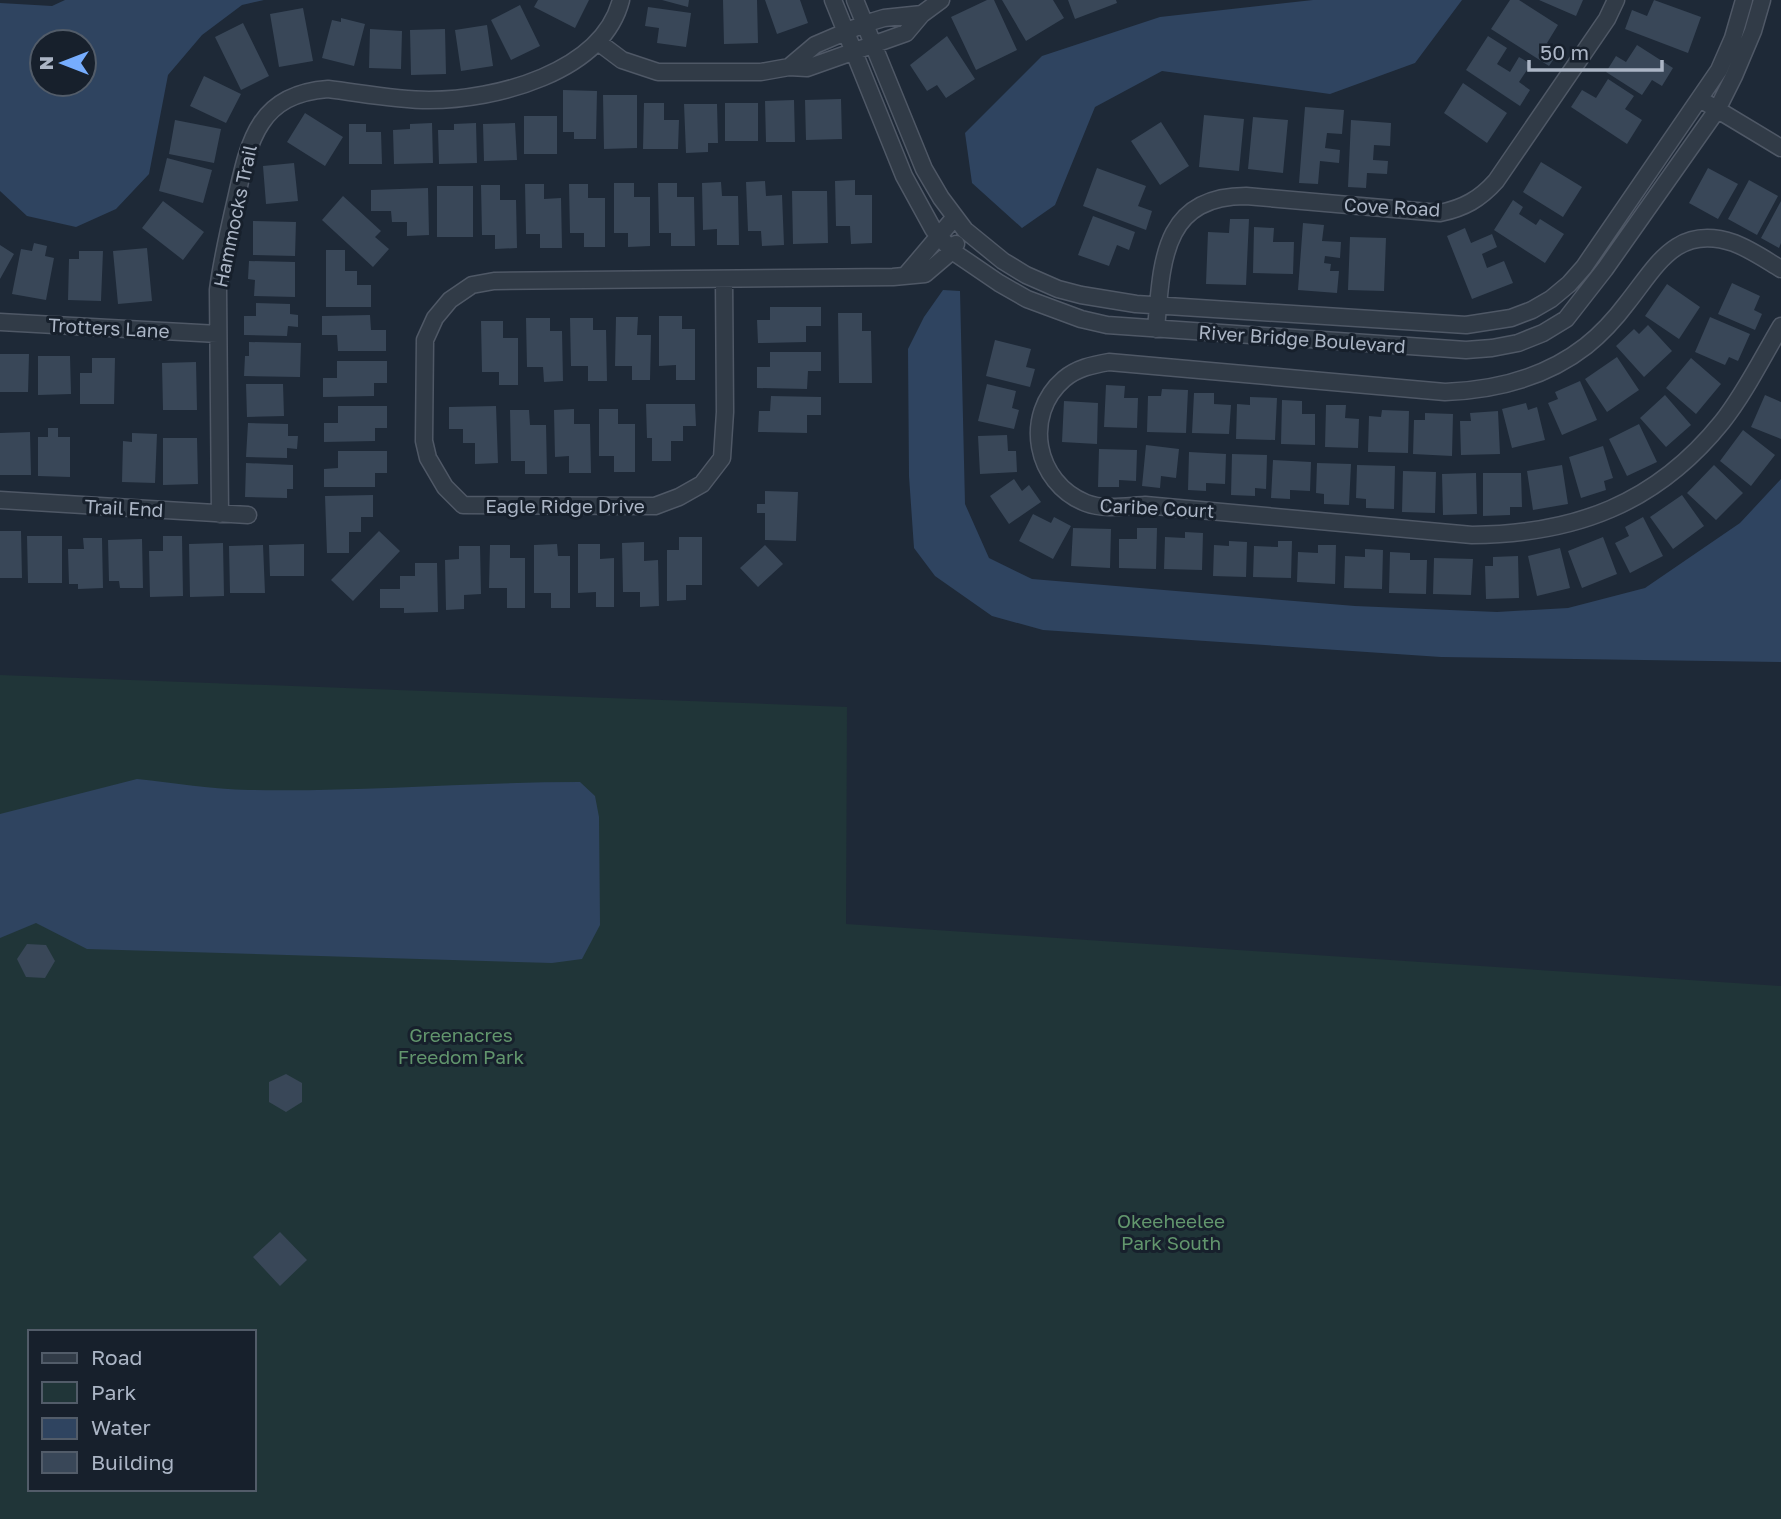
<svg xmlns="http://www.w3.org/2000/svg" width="1781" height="1519" viewBox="0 0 1781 1519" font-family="'Golos Text',sans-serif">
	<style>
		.green { fill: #203538; fill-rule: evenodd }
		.water { fill: #2f4460; fill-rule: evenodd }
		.building { fill: #394758 }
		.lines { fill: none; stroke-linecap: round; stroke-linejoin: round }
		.minor-casing { stroke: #4f5866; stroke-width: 19 }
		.minor { stroke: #313b47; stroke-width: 16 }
		.labels { text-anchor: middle; stroke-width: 6; stroke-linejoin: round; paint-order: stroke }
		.street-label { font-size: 19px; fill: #abb5c5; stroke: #17202c }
		.park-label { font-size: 19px; fill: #62966d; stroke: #17202c }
	</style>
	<rect width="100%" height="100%" fill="#1e2937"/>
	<path class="green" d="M0,675L847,707L846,924L1781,986V1519H0ZM30,1332H254V1489H30Z"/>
	<path class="water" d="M65,0H264L242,5L202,35L168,75L149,174L116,209L76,227L27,216L0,191V3L52,6ZM84,42V84H42V42Z
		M1313,0H1462L1415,63L1330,94L1162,71L1095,107L1055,205L1022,228L972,183L965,133L1042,56L1160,17Z
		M943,290L960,291L965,504L989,558L1032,579L1355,606L1497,612L1568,608L1645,588L1740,523L1781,479V662L1441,657L1043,630L992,616L935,576L914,548L909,476L908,349L924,317Z
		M137,779C174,783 212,789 249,790C360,792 470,782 580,782L595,796L599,817L600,925L582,959L552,963L87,949L36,923L0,938V814Z"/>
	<path class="building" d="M538,0H589L575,28L534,7Z
		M662,0H689L688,7Z
		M723,0H757L758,43L724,44Z
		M765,0H800L808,23L777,34Z
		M987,0H994L1017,50L976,70L951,17Z
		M1002,0H1053L1064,18L1026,41Z
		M1068,0H1116L1117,3L1075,19Z
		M1510,0H1519L1558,25L1547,43L1559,51L1549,66L1491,29Z
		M1539,0H1583L1576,16Z
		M1654,0L1701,17L1688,53L1625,29L1632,10L1647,16Z
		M520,5L540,46L511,60L491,20Z
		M648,7L691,13L686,47L657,43L659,28L645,26Z
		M303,8L313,61L279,67L270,14Z
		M341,18L365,24L354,66L322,58L332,20L341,22Z
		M243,23L269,76L241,90L215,37Z
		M487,25L493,66L461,71L455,30Z
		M370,29L402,31L401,69L369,68Z
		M445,29L446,74L411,75L410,30Z
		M947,36L975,79L946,98L937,85L927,91L910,65Z
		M1488,36L1507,48L1497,64L1510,72L1519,57L1531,64L1519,82L1530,90L1520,106L1466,70Z
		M1637,45L1673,68L1662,86L1652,80L1642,95L1606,72L1616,56L1626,62Z
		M204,76L241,94L226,123L190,106Z
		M1608,79L1634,96L1625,109L1642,120L1627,144L1571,107L1582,90L1596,98Z
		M1463,83L1507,113L1487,143L1444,113Z
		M563,90L597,91L596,139H574V132H563Z
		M603,95H637V148L604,149Z
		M841,99L842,139L806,140L805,100Z
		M794,100L795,142H766L765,101Z
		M644,103H664V120H679L678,149H643Z
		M725,103H758V141H725Z
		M684,104H717L718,143H708V152L686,153Z
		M1305,107L1344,110L1342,134L1327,133L1325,148L1340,150L1339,163L1320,161L1318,184L1299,183Z
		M305,113L343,137L325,166L287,142Z
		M1204,115L1244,119L1239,171L1199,167Z
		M524,116H557V154H524Z
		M1253,117L1288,120L1283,173L1248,169Z
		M175,120L221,129L214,163L169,154Z
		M1351,120L1391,123L1390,146L1374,145L1373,160L1388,161L1387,174L1367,173L1366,188L1348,187Z
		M1161,122L1189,166L1160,185L1131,141Z
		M432,123L433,163L394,164L393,130L410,129V124Z
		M476,123L477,163L439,164L438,130H454V124Z
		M515,123L517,160L484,161L483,124Z
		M349,124H366V132H381L382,164H349Z
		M167,158L212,170L203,203L159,191Z
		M1541,162L1582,187L1563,217L1523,192Z
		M294,163L298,201L266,204L263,166Z
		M1097,168L1146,186L1138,206L1152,211L1146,230L1083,206Z
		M1708,168L1738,184L1718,219L1689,203Z
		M855,180V195H872V243L851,244L850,226H836L835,181Z
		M1749,180L1778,196L1757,235L1728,219Z
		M765,181L766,196L782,195L784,245L762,246L761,231H748L746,182Z
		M721,182L722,196H738L739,245H717V229L703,230L702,183Z
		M614,183H634V197H650V246L628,247V233H614Z
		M658,183H677V197H694L695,246H671V233H659Z
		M525,184H544V199L561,198L562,248H540V234H526Z
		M569,184H588V198H605V247H584V233H570Z
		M481,185H500V200H516L517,248L495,249V235H482Z
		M437,186H473V237H437Z
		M428,188L429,235L407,236V222H392L391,211H371V190Z
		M792,191H827L828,243L793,244Z
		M343,196L381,231L375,237L389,249L373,267L322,220Z
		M1513,200L1523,207L1519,214L1536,225L1540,219L1564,234L1545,263L1494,230Z
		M163,201L204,232L183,260L142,228Z
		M1781,201V243L1779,248L1761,238Z
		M1093,216L1135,232L1129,250L1117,245L1109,266L1078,255Z
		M1230,219H1249L1246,285L1206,284L1208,232L1229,233Z
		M253,221L296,222L295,256L253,255Z
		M1303,223L1324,225L1322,241L1341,242L1340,258L1325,256L1324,263L1331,264L1330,271H1339L1337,293L1298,290Z
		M1254,227L1274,228L1273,242H1294L1293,274L1253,273Z
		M1465,228L1471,243L1492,234L1497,247L1482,254L1487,268L1504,261L1513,283L1472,299L1447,236Z
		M1350,237L1386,238L1384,291L1348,290Z
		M34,243L47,246L45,256L54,258L46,300L12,294L21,249L32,251Z
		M0,245L14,254L0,279Z
		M147,248L152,301L118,304L113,251Z
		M326,250H345V271H357V285H371V307H326Z
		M79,251H103L101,301L68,300L69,259H79Z
		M249,261L295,262V297L254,296L255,280L248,279Z
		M1732,283L1760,296L1754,310L1762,314L1755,330L1718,314Z
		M1667,284L1700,307L1679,339L1645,316Z
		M256,303L290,304V314L298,315V327L288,326L287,336L244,335V316H256Z
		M770,307H821V326H806V342L758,343L757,320H770Z
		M838,313H862V331H871L872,383H839Z
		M370,315L371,330H386V351H338L337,335H322V316Z
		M659,316H682V329H695V380H676V365L659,366Z
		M616,317H638L637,335H651L650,380H632V366H615Z
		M1710,317L1750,334L1738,361L1729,357L1725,365L1695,352Z
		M526,318H550V331H562L563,381L544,382L543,367H527Z
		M570,318H593V330H606L607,381H588V366H571Z
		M481,321H503V338H518V385H499V372H482Z
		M1648,325L1672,351L1644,377L1616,346L1634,329L1639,334Z
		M995,340L1031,349L1026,367L1035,369L1030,387L986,376Z
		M249,342L301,343L300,377L244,376L245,356H249Z
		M770,352H821V371H808L807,389L757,388V367H770Z
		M0,354H29L28,392H0Z
		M38,356H70L71,394L38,395Z
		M1617,357L1639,390L1607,412L1585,379Z
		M92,358H115L114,404H80V373H92Z
		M1691,358L1721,384L1696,414L1666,388Z
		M337,361H387V383H374V396L323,397V378H337Z
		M196,362L197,410H163L162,363Z
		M1580,381L1597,420L1562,435L1548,403L1558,399L1555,392Z
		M246,384H283L284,416L247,417Z
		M987,384L1016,391L1012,408L1019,410L1014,429L978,421Z
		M1106,385L1125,386L1124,398H1138L1137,428L1104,427Z
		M1162,389L1188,390L1186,433L1147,432L1148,396H1161Z
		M1194,393H1214V404L1231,405L1229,434L1192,433Z
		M1665,395L1691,425L1666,447L1640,418Z
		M1765,395L1781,402V439L1751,427Z
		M771,396L821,397V415H807V433L758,432L759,411H770Z
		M1250,397L1277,398L1275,440L1236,439L1237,404L1250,405Z
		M1282,400L1302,401V414H1315V445L1281,444Z
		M1064,401L1098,403L1097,444L1062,442Z
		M1526,403L1528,410L1537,407L1545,440L1512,448L1502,409Z
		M646,404H695L696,426H683V441H671V461H652V438H647Z
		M1326,405H1346L1345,418L1359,419L1358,448L1325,447Z
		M338,406H387V428H375V441L324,442V423H338Z
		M496,406L498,463L475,464V443H463V429H449V407Z
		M574,409V424H590L591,473H569V456L555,457L554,410Z
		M599,409H618V424H635V472H614V456H599Z
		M510,410H529L530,425H546L547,474H525V461H511Z
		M1382,410L1409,411L1408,453L1368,452L1369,416L1381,417Z
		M1498,411L1500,454L1461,455L1460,421H1471L1470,413Z
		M1425,413L1453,414L1452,456L1413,454L1414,420H1425Z
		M248,423L288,424V436H298L297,449L287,448V458L246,457Z
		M1639,424L1657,462L1627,476L1609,439Z
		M48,428H58V437H70V477L38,476V437H48Z
		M1743,430L1775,455L1751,486L1720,461Z
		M30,432L31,475H0V433Z
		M132,433L157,434L155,483L122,482L123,441L132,442Z
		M1007,435L1008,451H1016L1017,472L980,474L978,436Z
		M163,438H197L198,484L163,485Z
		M1146,445L1179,449L1176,478L1161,476L1160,488L1142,486Z
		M1603,446L1613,478L1604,481L1606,490L1581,498L1569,457Z
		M1099,449L1137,450L1136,481L1119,480V487H1098Z
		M338,451H387V473H375V487H324V469L338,468Z
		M1189,452L1226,454L1225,484L1206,483V491L1188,490Z
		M1232,454L1267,455L1266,489L1255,488V496L1231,495Z
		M1273,460L1311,462L1310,491L1290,490V499L1271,498Z
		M246,463L293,465V489H287V498L245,497Z
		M1317,463L1351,464L1349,505L1324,504V494L1316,493Z
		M1357,465L1395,466L1394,509L1366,508V499L1356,498Z
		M1562,465L1568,504L1533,510L1527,471Z
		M1714,465L1743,493L1716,520L1687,493Z
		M1403,471L1436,472L1435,513L1402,512Z
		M1476,473L1477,514L1443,515L1442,474Z
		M1483,473H1521L1522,507H1510V515L1483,516Z
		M1014,479L1022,491L1029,485L1041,502L1009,524L990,496Z
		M765,491L798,492L796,541L765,540V513H757V504H765Z
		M373,495V517H361V532H349V553H327L325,496Z
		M1682,495L1704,526L1673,549L1650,517Z
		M1033,514L1051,523L1054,517L1071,526L1053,559L1019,541Z
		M1643,517L1663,556L1630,573L1615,543L1629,536L1625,527Z
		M1073,528L1111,529L1110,568L1071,566Z
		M1137,528H1157L1156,569L1119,568V539H1137Z
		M0,531H21L22,578H0Z
		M379,531L400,551L353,601L331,580Z
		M1185,532L1203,533L1202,570L1164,569L1165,537L1185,538Z
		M27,536H62V583H28Z
		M163,536H182L183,596L150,597L149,551H163Z
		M679,537H702V585H686V600L667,601V550H679Z
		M1603,537L1617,574L1582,588L1568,551Z
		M83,538H102L103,588L78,589V584H69L68,549H84Z
		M142,539L143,588H120L119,581H109L108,540Z
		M1229,541L1247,542L1246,577L1213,576L1214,545L1229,546Z
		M1278,541H1292L1291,578L1253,577L1254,546L1278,547Z
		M644,542V561L658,560L659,606L640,607V592H623L622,543Z
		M223,543L224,596L190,597L189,544Z
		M304,544V576H270L269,545Z
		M557,544L558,556H570V608H551V593H534V545Z
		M578,544H600V559L614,558V607H596V592L578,593Z
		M263,545L265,593H230L229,546Z
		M490,545H510V558H525V608H507V588H489Z
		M765,545L783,564L758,587L740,568Z
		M1318,545H1336L1335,584L1297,582L1298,552L1318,553Z
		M459,546H480L481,594L464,595V609L446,610L445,560L459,559Z
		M1560,548L1570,588L1537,596L1528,556Z
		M1365,549L1383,550L1382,589L1344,588L1345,556L1365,557Z
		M1390,552L1410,553V560H1427L1426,594L1389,593Z
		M1518,556L1519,598L1486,599L1485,566H1493V557Z
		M1434,558L1473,559L1471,595L1433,594Z
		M415,563H437L438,612L404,613V608H380V589H400V576H415Z
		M27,944L46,945L55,961L45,978L26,977L17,959Z
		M286,1074L302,1083V1102L286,1112L269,1102V1082Z
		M280,1232L307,1260L280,1286L253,1257Z"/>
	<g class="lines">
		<g class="minor-casing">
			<path id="minor" d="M833,0L904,176L933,229L952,251L999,283L1027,299L1081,319L1107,325L1466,350L1492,348L1518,343L1543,333L1566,319L1605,269L1717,110L1734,76L1753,31L1762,0
				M855,0L924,169L941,198L965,230L1003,261L1026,275L1058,289L1081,295L1136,304L1466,325L1511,318L1532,310L1551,299L1569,284L1584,267L1719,70L1733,38L1744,0
				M598,42L622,60L658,72H761L789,67L807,68L906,33L922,14L941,0
				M789,67L815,45L864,24L884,18L922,14
				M1708,104L1781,148
				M1781,269C1766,260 1750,249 1734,243C1676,223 1656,267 1627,303C1615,319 1601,334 1586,346C1545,378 1497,390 1445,392L1109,362C1092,365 1077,368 1064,379C1022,415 1035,483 1086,503C1104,510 1126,506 1145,505L1472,535C1575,534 1656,504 1722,422C1745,393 1762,358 1781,326
				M905,276L955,217
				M724,279L725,412L722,458L702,484L679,497L655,506L463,505L445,487L428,458L424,441L425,340L435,318L450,300L472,285L494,281L893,277L925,274L952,251L956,244
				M0,322L218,334
				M1156,329C1162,264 1161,196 1246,196L1440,213C1464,208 1480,199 1496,181L1607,19L1616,0
				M0,500L248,515
				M220,514L218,290C222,259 229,229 236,199C249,141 258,94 328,89C361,93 395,100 429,100C495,100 602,73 621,0"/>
		</g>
		<use href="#minor" class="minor"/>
	</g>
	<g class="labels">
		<g class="street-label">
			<text transform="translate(1392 207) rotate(3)" y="7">Cove Road</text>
			<text transform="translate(235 216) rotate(-78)" y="7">Hammocks Trail</text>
			<text transform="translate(109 328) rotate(3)" y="7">Trotters Lane</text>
			<text transform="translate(1302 339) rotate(4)" y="7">River Bridge Boulevard</text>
			<text x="565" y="513">Eagle Ridge Drive</text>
			<text transform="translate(124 508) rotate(3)" y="7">Trail End</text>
			<text transform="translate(1157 508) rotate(3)" y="7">Caribe Court</text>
		</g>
		<g class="park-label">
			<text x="461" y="1042">Greenacres<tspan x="461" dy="22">Freedom Park</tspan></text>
			<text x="1171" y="1228">Okeeheelee<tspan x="1171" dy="22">Park South</tspan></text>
		</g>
	</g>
	<rect x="28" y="1330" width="228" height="161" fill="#17202c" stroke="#525c69" stroke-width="2"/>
	<rect x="42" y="1353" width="35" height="10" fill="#313b47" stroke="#525c69" stroke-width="2"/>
	<text x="91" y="1365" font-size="21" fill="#abb5c5">Road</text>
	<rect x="42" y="1382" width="35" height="21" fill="#203538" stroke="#525c69" stroke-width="2"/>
	<text x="91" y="1400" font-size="21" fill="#abb5c5">Park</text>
	<rect x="42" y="1418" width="35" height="21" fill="#2f4460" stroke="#525c69" stroke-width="2"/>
	<text x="91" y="1435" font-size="21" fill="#abb5c5">Water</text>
	<rect x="42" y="1452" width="35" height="21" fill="#394758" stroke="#525c69" stroke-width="2"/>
	<text x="91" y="1470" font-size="21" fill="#abb5c5">Building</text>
	<g transform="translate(63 63) rotate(270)"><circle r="33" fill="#17202c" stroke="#525c69" stroke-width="2"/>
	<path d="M0-5L12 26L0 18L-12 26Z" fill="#76adfe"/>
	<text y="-10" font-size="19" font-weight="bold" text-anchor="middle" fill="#abb5c5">N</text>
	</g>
	<path d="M1529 60v10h133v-10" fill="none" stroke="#abb5c5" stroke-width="3.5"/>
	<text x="1540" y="60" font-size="21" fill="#abb5c5" stroke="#17202c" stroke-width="5" paint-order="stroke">50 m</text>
</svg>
